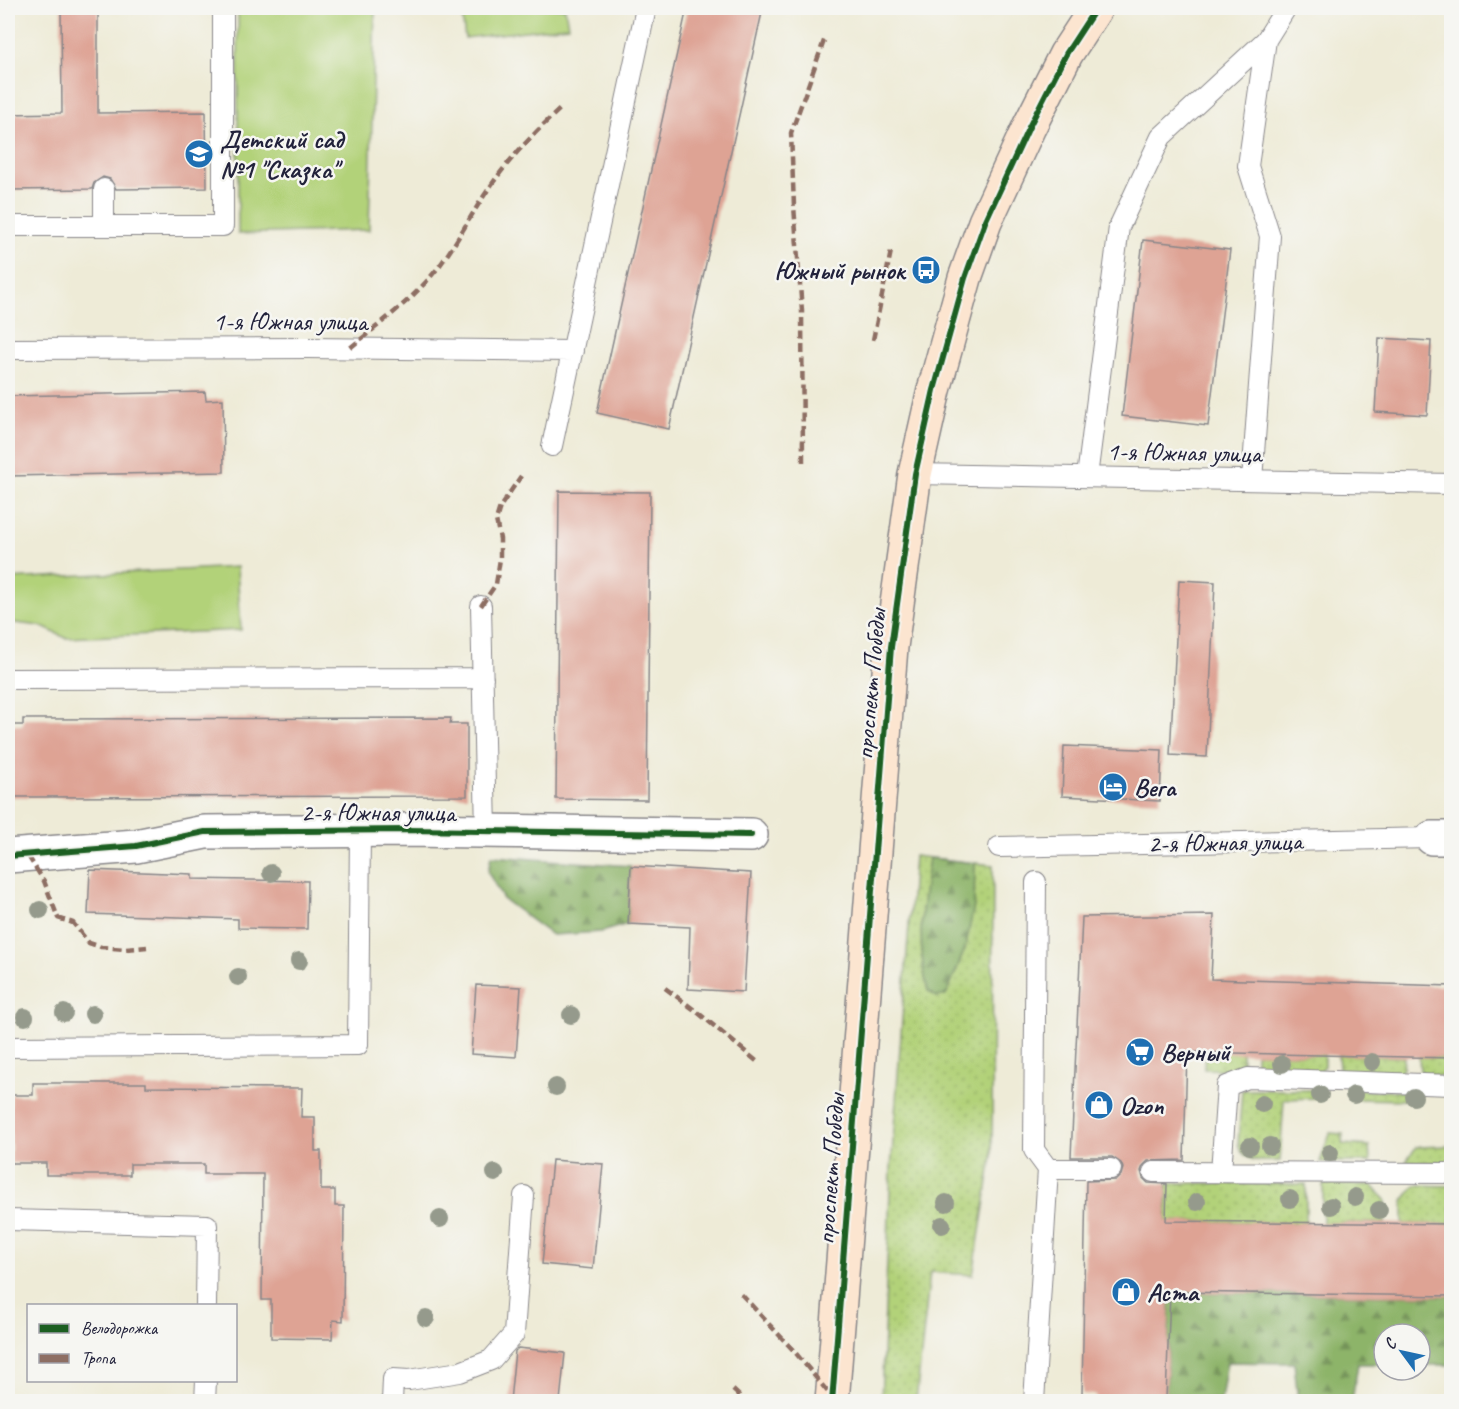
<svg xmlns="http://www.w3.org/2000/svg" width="1459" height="1409" viewBox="0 0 1459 1409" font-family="Caveat,sans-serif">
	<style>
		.grass { fill: url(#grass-dots); stroke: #6a7a5a; stroke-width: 1.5 }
		.forest { fill: url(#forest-firs); stroke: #586b52; stroke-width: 1.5 }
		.green { fill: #b2d279; stroke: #6a7a5a; stroke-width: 1.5 }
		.building { fill: #dea394 }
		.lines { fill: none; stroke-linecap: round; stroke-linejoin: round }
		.lane-casing { stroke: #888689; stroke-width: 22 }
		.street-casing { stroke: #888689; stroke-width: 36 }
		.secondary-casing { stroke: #888689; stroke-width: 36 }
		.lane { stroke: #fff; stroke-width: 20 }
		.street { stroke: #fff; stroke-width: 33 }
		.secondary { stroke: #fce5d0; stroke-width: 33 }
		.quiet { stroke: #8d6e63; stroke-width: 4.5; stroke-dasharray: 9 4.5; stroke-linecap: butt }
		.cycleway-casing { stroke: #f6f6f2; stroke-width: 10 }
		.cycleway { stroke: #1b5e20; stroke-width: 6 }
		.tree { fill: #959a8c }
		.labels { text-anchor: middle; stroke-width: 5; stroke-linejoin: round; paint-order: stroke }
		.poi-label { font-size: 26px; font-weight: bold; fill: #22223b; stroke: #f6f6f2; text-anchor: start }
		.street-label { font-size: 26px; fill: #22223b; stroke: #f6f6f2 }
	</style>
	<defs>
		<pattern id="grass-dots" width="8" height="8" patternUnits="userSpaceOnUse" patternTransform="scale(1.5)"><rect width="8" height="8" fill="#b2d279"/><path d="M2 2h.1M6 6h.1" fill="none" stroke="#99b46a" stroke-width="1.8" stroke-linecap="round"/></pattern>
		<pattern id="forest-firs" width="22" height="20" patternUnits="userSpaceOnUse" patternTransform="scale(1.5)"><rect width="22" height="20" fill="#8db469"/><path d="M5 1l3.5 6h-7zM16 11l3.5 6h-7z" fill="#739258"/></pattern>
	</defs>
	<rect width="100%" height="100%" fill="#f6f6f2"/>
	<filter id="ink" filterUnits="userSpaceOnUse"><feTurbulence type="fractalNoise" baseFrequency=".0167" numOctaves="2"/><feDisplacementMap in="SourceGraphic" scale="12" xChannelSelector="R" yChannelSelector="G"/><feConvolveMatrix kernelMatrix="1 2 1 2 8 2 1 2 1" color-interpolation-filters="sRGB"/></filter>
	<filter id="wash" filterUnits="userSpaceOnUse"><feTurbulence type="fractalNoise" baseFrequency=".008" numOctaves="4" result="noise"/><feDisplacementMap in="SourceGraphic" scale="24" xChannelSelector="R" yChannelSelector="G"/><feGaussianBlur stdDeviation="1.35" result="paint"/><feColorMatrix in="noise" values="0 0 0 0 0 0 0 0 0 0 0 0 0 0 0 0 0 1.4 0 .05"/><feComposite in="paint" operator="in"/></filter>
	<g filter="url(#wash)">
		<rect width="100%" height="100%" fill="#eeebd7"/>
		<path class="grass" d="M914,856L993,865L992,1157L973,1275L930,1272L916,1401L881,1402L891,1169Z
			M1205,1052H1242V1065L1237,1070L1204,1069Z
			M1256,1053L1324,1055V1067L1320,1072L1260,1070L1256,1066Z
			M1338,1055L1404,1057L1403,1068L1399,1074L1342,1072L1339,1069Z
			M1419,1057L1451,1058V1076L1423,1075L1420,1070Z
			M1242,1090H1322V1098L1284,1099L1280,1161C1263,1161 1244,1164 1238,1144Z
			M1350,1090L1415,1092L1418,1097L1413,1100L1350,1099Z
			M1330,1133L1343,1134L1342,1144L1369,1146L1370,1162H1320Z
			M1451,1146V1163L1406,1162L1416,1147Z
			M1168,1183L1306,1184V1223L1166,1221Z
			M1323,1184L1372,1185L1386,1201L1385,1223H1323Z
			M1415,1185L1451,1186V1224H1403V1201Z"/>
		<path class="forest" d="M491,856L631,866L628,924L601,932L552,935L503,899L488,872Z
			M929,858L975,863L974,906L965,949L946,995L937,997L928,991C916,947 922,902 929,858Z
			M1170,1292L1451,1296V1365H1420V1334H1384V1364H1358L1352,1401H1298L1294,1363L1227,1362L1221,1400L1166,1399Z"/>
		<path class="green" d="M238,8H375L369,230L238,234Z
			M461,8H565L568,26L465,38Z
			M237,567L241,630L66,638L40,626L8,622V579Z"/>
		<g id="blocks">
			<path class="building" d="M61,8H98V113L206,112L207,188L116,189L110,179L103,177L94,183L92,189L8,190V114L62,113Z
				M687,8H763L669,429L597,413Z
				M1143,240L1230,250L1208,426L1122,416Z
				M1379,338L1431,341L1427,415L1375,412Z
				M205,392L206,400L223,399L224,472L8,476V396Z
				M559,491L650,492L647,800L556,799Z
				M1179,580L1215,582L1207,757L1170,755Z
				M451,718L450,724H467V796L8,797V725H23V719Z
				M1064,746L1162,750L1160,801L1062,796Z
				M631,866L751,873L744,992L688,989L690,927L628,924Z
				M90,870L192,874V879L308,881L307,929L238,928V919L88,914Z
				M1214,915L1211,979L1452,986V1058L1187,1052L1184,1160L1148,1161L1143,1166L1141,1171L1143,1178L1148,1183L1167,1184L1166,1221L1452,1224V1296L1170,1292L1166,1399L1095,1401L1096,1395L1082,1394L1086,1181L1116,1180L1121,1175L1123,1168L1121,1163L1112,1157H1071L1082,917Z
				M476,985L521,987L516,1057L471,1054Z
				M33,1083H146V1087L302,1088L301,1117H315V1151H321V1190H335V1206H344L343,1321L333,1320L332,1339L271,1338V1300H262L263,1174H204V1164H130V1175H46V1163H11V1095H33Z
				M552,1160L603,1164L593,1269L542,1264Z
				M518,1348L565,1353L560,1401H510L515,1351Z"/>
		</g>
	</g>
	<g filter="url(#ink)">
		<use href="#blocks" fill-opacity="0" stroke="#888689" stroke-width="1.5"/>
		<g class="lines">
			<g class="lane-casing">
				<path id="lane" d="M104,189V226
					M8,226H223V8
					M8,349L307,348L573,351
					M552,446L646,8
					M915,474L1452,484
					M1087,477L1119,227L1161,137L1266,40
					M1252,480L1270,236L1248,166L1266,40L1286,8
					M481,606L486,831
					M8,679L483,678
					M999,847L1432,838
					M8,1047L358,1045L360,831
					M1048,1169H1111
					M1153,1172L1452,1173
					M1221,1172L1227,1086L1248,1078L1452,1085
					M8,1220L207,1225L206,1306
					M205,1402L206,1380
					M392,1402L393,1379L409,1380L460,1372L491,1360L514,1334L524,1196
					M1034,1402L1048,1169L1034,1150L1036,882"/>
			</g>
			<g class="street-casing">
				<path id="street" d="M1432,838H1452
					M8,856L136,846L205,832L407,830L751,835"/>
			</g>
			<g class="secondary-casing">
				<path id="secondary" d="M832,1402L891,647L915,474L934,390L965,278L985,222L1029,127L1066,54L1096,8"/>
			</g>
			<use href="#lane" class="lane"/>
			<use href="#street" class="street"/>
			<use href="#secondary" class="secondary"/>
			<path class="quiet" d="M873,340L891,251
				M350,348C383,321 418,296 443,261C460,237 473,211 490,187C510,158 534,133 560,109
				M803,462L802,311L794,206L791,133L825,38
				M481,606L496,584L500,559V539L496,520L500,507L521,476
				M28,856L44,881L58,918L73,923L89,943L101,947L126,949L147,947
				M665,988L696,1011L759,1063
				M741,1294L794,1351L832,1397
				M733,1390L746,1402"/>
			<g class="cycleway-casing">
				<path id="cycleway" d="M8,856L136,846L205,832L407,830L751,835
					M832,1402L891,647L915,474L934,390L965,278L985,222L1029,127L1066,54L1096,8"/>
			</g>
			<use href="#cycleway" class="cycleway"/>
		</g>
		<g class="tree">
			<circle cx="271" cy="873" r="9"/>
			<circle cx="40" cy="910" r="9"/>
			<circle cx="299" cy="961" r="9"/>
			<circle cx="238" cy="977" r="9"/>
			<circle cx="64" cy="1013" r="9"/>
			<circle cx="93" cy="1014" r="9"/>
			<circle cx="571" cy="1015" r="9"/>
			<circle cx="25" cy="1017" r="9"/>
			<circle cx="1372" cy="1062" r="9"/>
			<circle cx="1282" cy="1064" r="9"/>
			<circle cx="556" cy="1087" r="9"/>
			<circle cx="1320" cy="1095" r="9"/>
			<circle cx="1354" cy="1095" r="9"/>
			<circle cx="1414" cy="1097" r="9"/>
			<circle cx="1262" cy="1104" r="9"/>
			<circle cx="1250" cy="1146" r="9"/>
			<circle cx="1270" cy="1146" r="9"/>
			<circle cx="1330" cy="1153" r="9"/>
			<circle cx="495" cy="1173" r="9"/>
			<circle cx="1355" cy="1197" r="9"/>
			<circle cx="1290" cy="1199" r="9"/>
			<circle cx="1197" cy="1202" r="9"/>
			<circle cx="946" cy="1203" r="9"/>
			<circle cx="1331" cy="1206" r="9"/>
			<circle cx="1379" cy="1210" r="9"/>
			<circle cx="440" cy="1219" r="9"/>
			<circle cx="942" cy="1225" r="9"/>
			<circle cx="426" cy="1318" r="9"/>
		</g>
	</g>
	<defs>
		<g id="school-disc" transform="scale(1.5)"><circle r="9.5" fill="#1f6fb2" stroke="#f6f6f2"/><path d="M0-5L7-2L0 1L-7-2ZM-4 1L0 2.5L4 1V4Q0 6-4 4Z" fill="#fff"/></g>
		<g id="bus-disc" transform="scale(1.5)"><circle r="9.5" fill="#1f6fb2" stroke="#f6f6f2"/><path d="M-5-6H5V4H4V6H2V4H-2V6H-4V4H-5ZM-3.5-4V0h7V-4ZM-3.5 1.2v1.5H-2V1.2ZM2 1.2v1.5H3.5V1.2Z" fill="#fff"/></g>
		<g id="hotel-disc" transform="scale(1.5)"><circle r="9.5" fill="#1f6fb2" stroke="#f6f6f2"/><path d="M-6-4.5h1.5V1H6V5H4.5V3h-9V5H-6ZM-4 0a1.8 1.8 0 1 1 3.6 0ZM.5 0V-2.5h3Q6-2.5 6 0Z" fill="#fff"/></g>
		<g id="supermarket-disc" transform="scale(1.5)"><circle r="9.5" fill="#1f6fb2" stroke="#f6f6f2"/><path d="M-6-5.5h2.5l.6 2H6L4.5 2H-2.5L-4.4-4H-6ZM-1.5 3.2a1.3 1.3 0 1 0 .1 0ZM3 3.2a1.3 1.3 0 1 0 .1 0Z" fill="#fff"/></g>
		<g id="shop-disc" transform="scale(1.5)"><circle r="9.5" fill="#1f6fb2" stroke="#f6f6f2"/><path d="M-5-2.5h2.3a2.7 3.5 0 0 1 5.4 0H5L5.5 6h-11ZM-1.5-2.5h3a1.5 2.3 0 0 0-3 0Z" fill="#fff"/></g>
	</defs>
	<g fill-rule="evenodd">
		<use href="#school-disc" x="199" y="154"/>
		<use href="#bus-disc" x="926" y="270"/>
		<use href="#hotel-disc" x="1113" y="787"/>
		<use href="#supermarket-disc" x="1140" y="1052"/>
		<use href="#shop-disc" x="1099" y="1105"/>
		<use href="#shop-disc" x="1126" y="1292"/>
	</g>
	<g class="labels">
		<g class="poi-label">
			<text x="220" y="148">Детский сад<tspan x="220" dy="30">№1 "Сказка"</tspan></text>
			<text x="905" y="279" text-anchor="end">Южный рынок</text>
			<text x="1134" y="796">Вега</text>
			<text x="1161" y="1061">Верный</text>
			<text x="1120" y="1114">Ozon</text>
			<text x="1147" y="1301">Аста</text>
		</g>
		<g class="street-label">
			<text x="290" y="330">1-я Южная улица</text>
			<text transform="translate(1184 452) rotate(1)" y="9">1-я Южная улица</text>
			<text transform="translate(870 684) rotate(-85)" y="9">проспект Победы</text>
			<text x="378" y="821">2-я Южная улица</text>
			<text transform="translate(1225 842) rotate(-1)" y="9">2-я Южная улица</text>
			<text transform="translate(830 1169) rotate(-86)" y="9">проспект Победы</text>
		</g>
	</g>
	<rect width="1459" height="1409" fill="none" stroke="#f6f6f2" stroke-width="30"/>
	<rect x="27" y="1304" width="210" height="78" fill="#f6f6f2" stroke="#a1a1a9" stroke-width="1.5"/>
	<rect x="39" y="1324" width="30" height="9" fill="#1b5e20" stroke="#a1a1a9" stroke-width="1.5"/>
	<text x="81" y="1334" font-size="18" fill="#22223b">Велодорожка</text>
	<rect x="39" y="1354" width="30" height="9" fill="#8d6e63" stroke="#a1a1a9" stroke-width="1.5"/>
	<text x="81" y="1364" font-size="18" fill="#22223b">Тропа</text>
	<g transform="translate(1402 1352) rotate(303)"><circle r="28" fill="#f6f6f2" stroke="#a1a1a9" stroke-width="1.5"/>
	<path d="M0-4.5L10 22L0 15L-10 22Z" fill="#1f6fb2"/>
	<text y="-9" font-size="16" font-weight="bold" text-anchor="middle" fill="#22223b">С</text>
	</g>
</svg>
